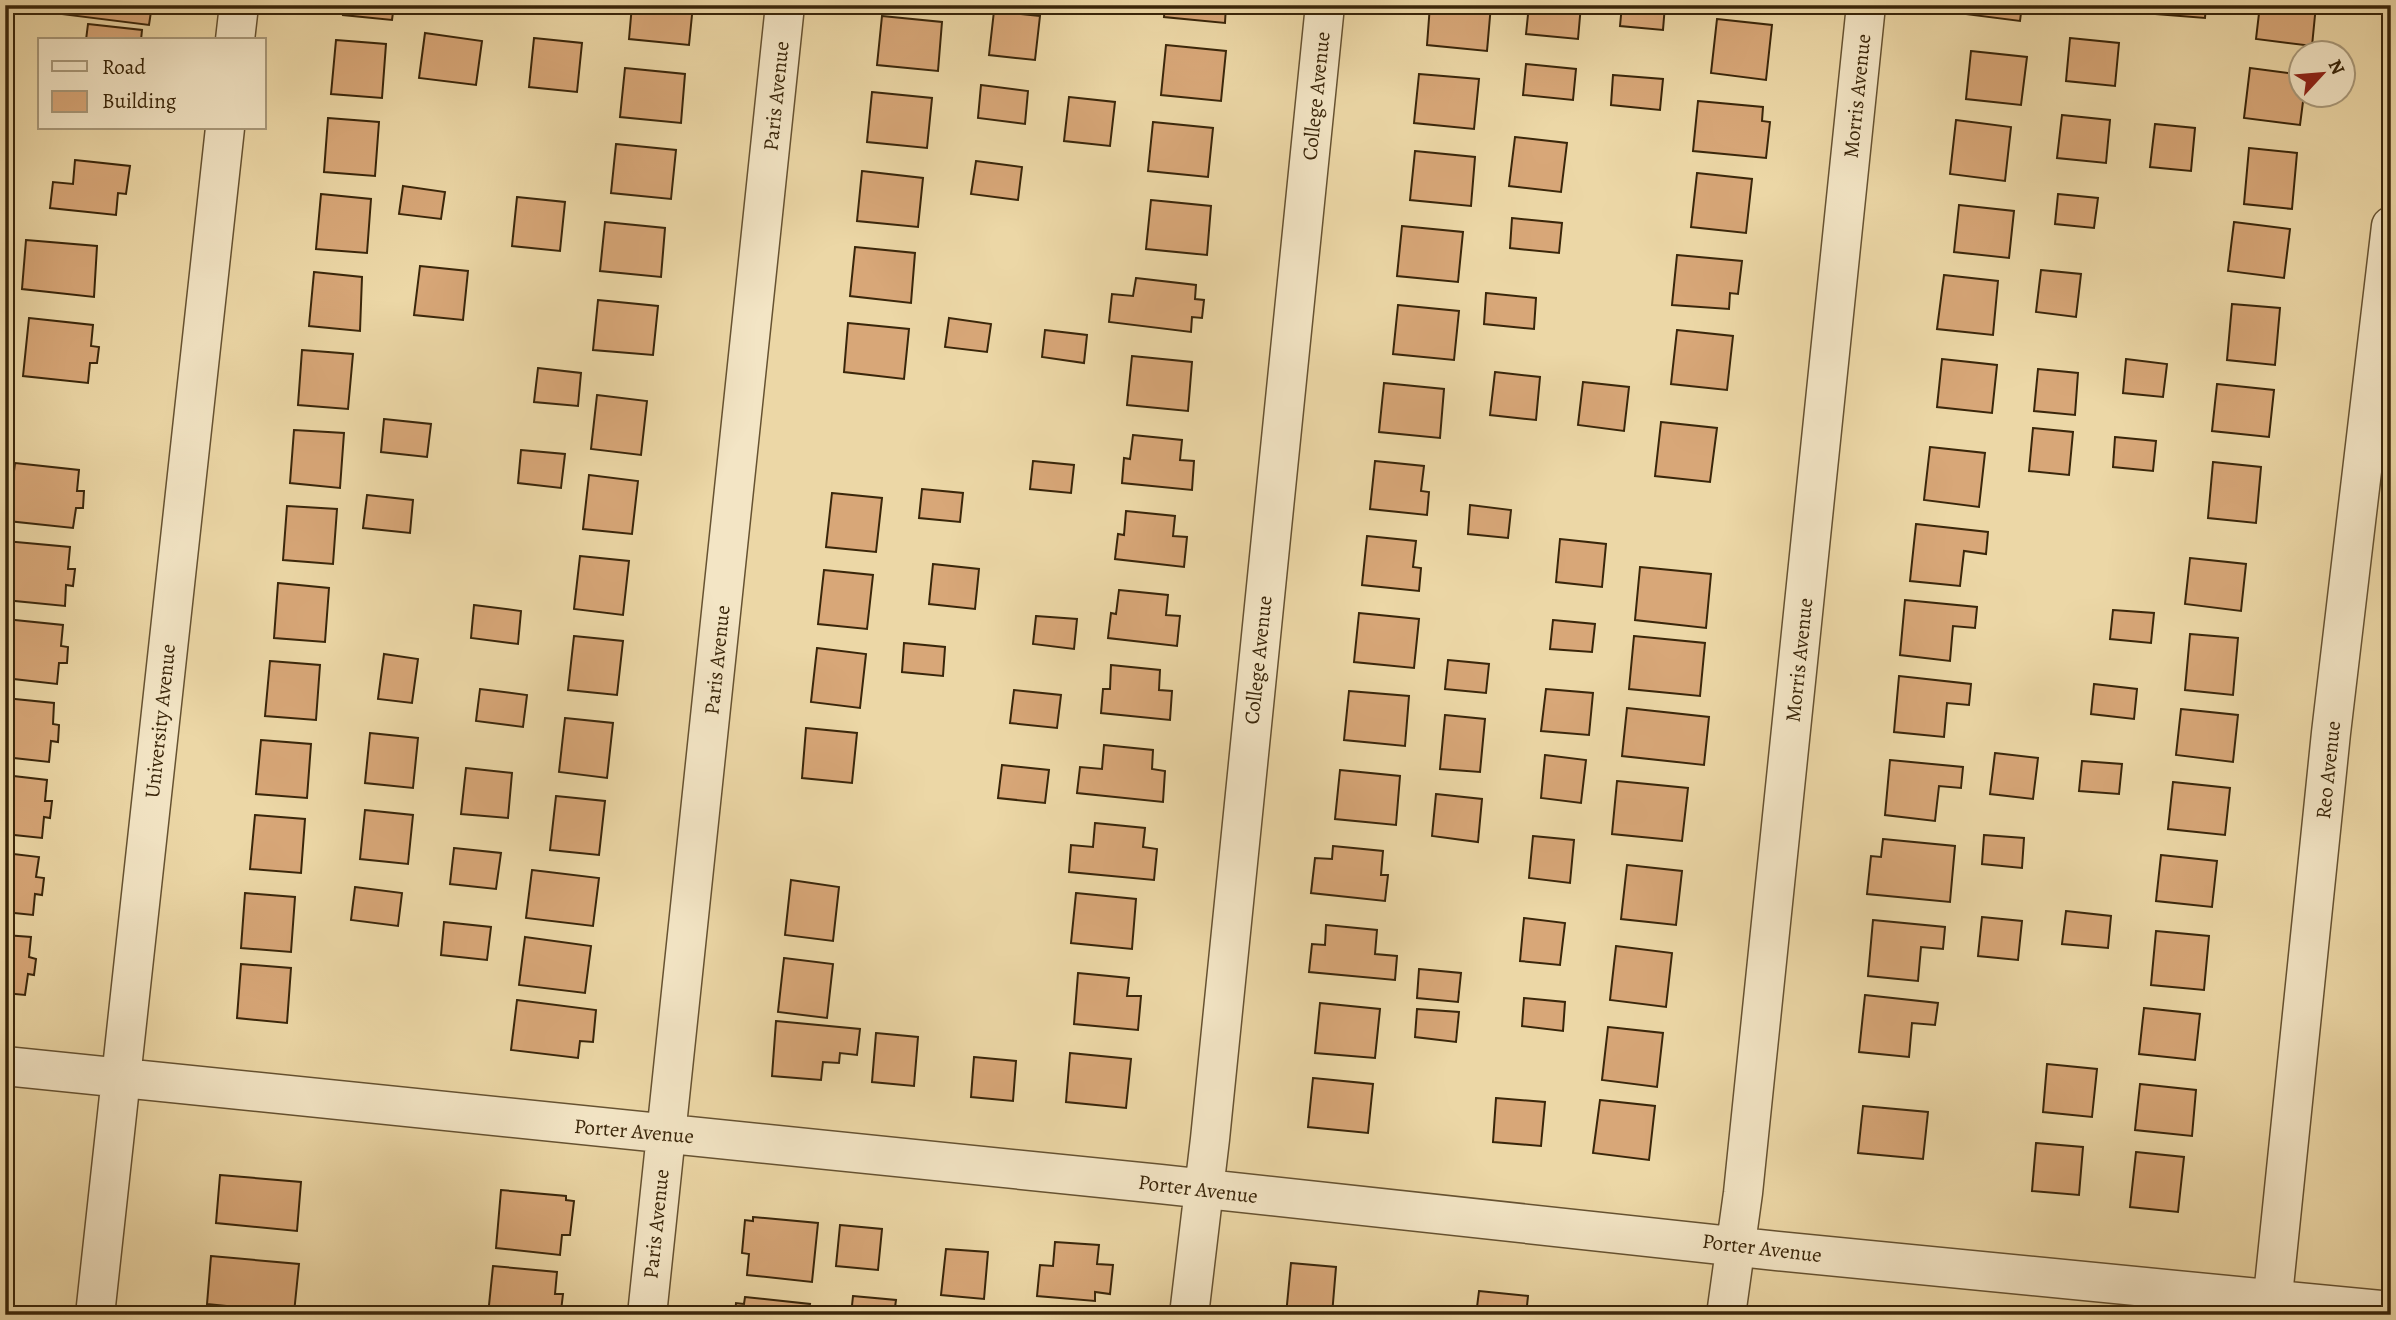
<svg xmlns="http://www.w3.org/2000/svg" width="2396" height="1320" viewBox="0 0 2396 1320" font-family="Alegreya,serif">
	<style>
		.building { fill: #d8a778; stroke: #3a260a; stroke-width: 2 }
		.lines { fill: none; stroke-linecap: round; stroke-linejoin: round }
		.minor-casing { stroke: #665231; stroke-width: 41 }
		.minor { stroke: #f3e5c5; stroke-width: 38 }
		.labels { text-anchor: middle; stroke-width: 7; stroke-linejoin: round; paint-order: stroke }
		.street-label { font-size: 21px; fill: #3a260a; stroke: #f3e5c5 }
	</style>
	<rect width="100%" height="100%" fill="#ecd7a6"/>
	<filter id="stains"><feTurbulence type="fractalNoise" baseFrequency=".00286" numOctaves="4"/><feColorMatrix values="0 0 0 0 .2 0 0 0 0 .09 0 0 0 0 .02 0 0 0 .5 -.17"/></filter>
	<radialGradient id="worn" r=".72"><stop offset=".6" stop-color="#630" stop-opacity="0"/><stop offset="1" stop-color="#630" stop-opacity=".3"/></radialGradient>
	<path class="building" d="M62,5H152L149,25L61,14Z
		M344,5H394L392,20L343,15Z
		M632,5H693L689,45L629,39Z
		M1165,5H1226L1225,23L1164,17Z
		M1430,5H1491L1487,51L1427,45Z
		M1529,5H1581L1578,39L1526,34Z
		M1622,5H1665L1663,30L1620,26Z
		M1966,5H2022L2020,21L1965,14Z
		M2156,5H2206L2205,18L2156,14Z
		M2260,5H2316L2312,46L2256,39Z
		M994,11L1040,16L1035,60L989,55Z
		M882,16L942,22L938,71L877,65Z
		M1717,19L1772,25L1766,80L1711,73Z
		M88,24L142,30L141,40H86Z
		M425,33L482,41L476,85L419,78Z
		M534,38L582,43L577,92L529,87Z
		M2070,38L2119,43L2115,86L2066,81Z
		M336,40L386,44L382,98L331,94Z
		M1166,45L1226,51L1221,101L1161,95Z
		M1971,51L2027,57L2021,105L1966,99Z
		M1526,64L1576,69L1573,100L1523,95Z
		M625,68L685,74L681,123L620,117Z
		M2250,68L2302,75L2304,94L2300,125L2244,118Z
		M1419,74L1479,79L1474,129L1414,123Z
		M1613,75L1663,79L1660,110L1611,105Z
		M981,85L1028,91L1025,124L978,118Z
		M872,92L932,98L927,148L867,142Z
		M1069,97L1115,102L1110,146L1064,141Z
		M1698,101L1763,107L1762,121L1770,122L1766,158L1693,151Z
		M2062,115L2110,120L2106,163L2057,158Z
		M328,118L379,122L375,176L324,172Z
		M1956,120L2011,127L2005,181L1950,174Z
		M1153,122L1213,128L1208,177L1148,171Z
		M2155,124L2195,128L2191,171L2150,167Z
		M1515,137L1567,143L1561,192L1509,186Z
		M616,144L676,150L671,199L611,193Z
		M2249,148L2297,153L2292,209L2244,204Z
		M1415,151L1475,157L1471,206L1410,200Z
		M75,160L130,166L126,194L118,193L116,215L50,208L53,182L73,184Z
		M976,161L1022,167L1018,200L971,194Z
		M862,171L923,178L918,227L857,221Z
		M1697,173L1752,179L1746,233L1691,227Z
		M403,186L445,192L441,219L399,214Z
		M321,194L371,199L367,253L316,249Z
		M2058,194L2098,198L2094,228L2055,224Z
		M517,197L565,202L560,251L512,246Z
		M1151,200L1211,206L1207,255L1146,249Z
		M1959,205L2014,211L2009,258L1954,252Z
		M1512,218L1562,223L1559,253L1510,248Z
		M605,222L665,228L661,277L600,271Z
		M2234,222L2290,229L2284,278L2228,271Z
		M1402,226L1463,232L1458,282L1397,276Z
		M26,240L97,246L94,297L22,289Z
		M855,247L915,253L911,303L850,296Z
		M1677,255L1742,261L1738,294L1730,293L1729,309L1672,305Z
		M420,266L468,271L463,320L414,315Z
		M2041,270L2081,274L2076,317L2036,312Z
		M314,272L362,277L360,331L309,326Z
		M1944,275L1998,281L1993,335L1937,329Z
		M1136,278L1196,285L1195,299L1204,300L1202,318L1192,317L1191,332L1109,322L1112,294L1133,296Z
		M1486,293L1536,298L1534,329L1484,324Z
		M598,300L658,306L653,355L593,350Z
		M2232,304L2280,308L2275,365L2227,360Z
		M1398,305L1459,311L1454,360L1393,354Z
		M29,318L93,325L91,346L99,347L97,363H90L88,383L23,376Z
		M949,318L991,324L987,352L945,347Z
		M848,323L909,329L904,379L844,372Z
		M1045,330L1087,335L1084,363L1042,357Z
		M1677,330L1733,336L1727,390L1671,384Z
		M302,350L353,354L348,409L298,405Z
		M1132,356L1192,362L1188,411L1127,405Z
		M1942,359L1997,365L1992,413L1937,407Z
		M2126,359L2167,364L2163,397L2123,393Z
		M538,368L581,373L578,406L534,402Z
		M2038,369L2078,373L2075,415L2034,411Z
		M1495,372L1540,377L1536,420L1490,415Z
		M1583,382L1629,387L1624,431L1578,425Z
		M1384,383L1444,389L1440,438L1379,432Z
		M2217,384L2274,390L2269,437L2212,431Z
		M597,395L647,401L641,455L591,449Z
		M384,419L431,424L427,457L381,452Z
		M1661,422L1717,428L1710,482L1655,476Z
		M2033,428L2073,432L2069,475L2029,471Z
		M294,430L344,433L340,488L290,483Z
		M1133,435L1182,440L1180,460L1194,461L1192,490L1122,483L1124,458L1130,459Z
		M2115,437L2156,441L2153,471L2113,467Z
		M1930,447L1985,453L1979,507L1924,500Z
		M521,450L565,454L561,488L518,483Z
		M1033,461L1074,465L1071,493L1030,489Z
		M1375,461L1424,466L1421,491L1429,492L1427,515L1370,509Z
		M2213,462L2261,467L2256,523L2208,518Z
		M15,463L79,470L77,491H84L83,508H76L73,528L8,521Z
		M589,475L638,481L632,534L583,529Z
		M922,489L963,493L960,522L919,518Z
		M832,493L882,498L876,552L826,547Z
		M367,495L413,500L410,533L363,528Z
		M1470,505L1511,510L1508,538L1468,534Z
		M287,506L337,509L333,564L283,560Z
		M1126,511L1175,516L1173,536L1187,537L1184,567L1115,559L1118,534L1124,535Z
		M1916,524L1988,532L1986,554L1964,551L1960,586L1910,581Z
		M1367,536L1416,541L1413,567L1421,568L1419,591L1362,585Z
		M1560,539L1606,544L1602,587L1556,582Z
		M5,541L70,547L68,569H75L73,586L66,585L65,606L5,600Z
		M580,556L629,561L623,615L574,609Z
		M2190,558L2246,564L2241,611L2185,604Z
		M933,564L979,569L975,609L929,604Z
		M1640,567L1711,574L1706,628L1635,620Z
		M824,570L873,575L867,629L818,624Z
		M278,583L329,588L325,642L274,638Z
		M1119,590L1168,595L1166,615L1180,616L1177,646L1108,638L1111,613L1116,614Z
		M1905,600L1977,607L1975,628L1953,626L1950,661L1900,655Z
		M474,605L521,611L518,644L471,638Z
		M2113,610L2154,613L2151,643L2110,639Z
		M1359,613L1419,619L1414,668L1354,662Z
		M1036,616L1077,619L1074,649L1033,644Z
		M5,619L63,625L61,646L68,647L67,663H59L57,684L5,678Z
		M1553,620L1595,624L1592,652L1550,649Z
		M2190,634L2238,638L2233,695L2185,690Z
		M574,636L623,641L617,695L568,690Z
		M1634,636L1705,643L1700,696L1629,689Z
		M904,643L945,647L943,676L902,672Z
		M817,648L866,654L860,708L811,702Z
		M384,654L418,659L412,703L378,699Z
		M1448,660L1489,664L1486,693L1445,689Z
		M270,661L320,665L316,720L265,716Z
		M1111,665L1160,670L1159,690L1172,691L1170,720L1101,713L1103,689H1110Z
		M1899,676L1971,684L1969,705L1947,703L1944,737L1894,732Z
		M2094,684L2137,689L2134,719L2091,714Z
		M480,689L527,695L523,727L476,721Z
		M1546,689L1593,693L1589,735L1541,731Z
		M1014,690L1061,695L1057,728L1010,723Z
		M1349,691L1409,696L1405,746L1344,740Z
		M5,698L54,703L53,724L59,725L58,742L51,741L49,762L5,757Z
		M1627,708L1709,717L1704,765L1622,756Z
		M2181,709L2238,715L2233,762L2176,755Z
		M1445,715L1485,719L1480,772L1440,769Z
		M565,718L613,723L607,778L559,772Z
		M806,728L857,733L852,783L802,778Z
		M370,733L418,738L413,788L365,783Z
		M261,740L311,744L307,798L256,794Z
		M1104,745L1153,750L1152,769L1165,771L1163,802L1077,793L1080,767L1102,769Z
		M1995,753L2038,758L2033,799L1990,794Z
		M1545,755L1586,760L1581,803L1541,798Z
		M1890,760L1963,767L1961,788L1939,786L1935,821L1885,815Z
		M2082,761L2122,764L2119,794L2079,791Z
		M1002,765L1049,770L1045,803L998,798Z
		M466,768L512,773L508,818L461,814Z
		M1340,770L1400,776L1396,825L1335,819Z
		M5,775L47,780L45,801H52L50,818L44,817L42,838L5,834Z
		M1617,781L1688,788L1682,841L1612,834Z
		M2173,782L2230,788L2225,835L2168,829Z
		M1436,794L1482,799L1478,842L1432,836Z
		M556,796L605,801L599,855L550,850Z
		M365,810L413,815L408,864L360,859Z
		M255,815L305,819L301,873L250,869Z
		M1095,823L1145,828L1143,847L1157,849L1154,880L1069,872L1071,845L1093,847Z
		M1984,835L2024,838L2022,868L1982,864Z
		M1533,836L1574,840L1570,883L1529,878Z
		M1883,839L1955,846L1950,902L1867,894L1871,856L1881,857Z
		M1333,846L1383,851L1381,875H1388L1385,901L1311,893L1315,858L1332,859Z
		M454,848L501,853L496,889L450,884Z
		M5,853L39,857L36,877L44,878L42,895L35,894L33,915L5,912Z
		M2161,855L2217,861L2212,907L2156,901Z
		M1627,865L1682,871L1676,925L1621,919Z
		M532,870L599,878L593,926L526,918Z
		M791,880L839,887L833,941L785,935Z
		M355,887L402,893L398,926L351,920Z
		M245,893L295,897L291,952L241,948Z
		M1076,893L1136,899L1132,949L1071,943Z
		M2066,911L2111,916L2108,948L2062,944Z
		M1982,917L2022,921L2018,960L1978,956Z
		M1524,918L1565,923L1560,965L1520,961Z
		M1873,920L1945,927L1943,949L1921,947L1918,981L1868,976Z
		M444,922L491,927L487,960L441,955Z
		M1326,925L1377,930L1375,954L1397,956L1395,980L1309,972L1312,944L1325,945Z
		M2156,931L2209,936L2204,990L2151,985Z
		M5,935L31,937L29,957L36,959L34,975L28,974L25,995L5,993Z
		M525,937L591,946L585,993L519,985Z
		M1616,946L1672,953L1666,1007L1610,1000Z
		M784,958L833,964L827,1018L778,1012Z
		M241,964L291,968L287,1023L237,1018Z
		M1419,969L1461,973L1458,1002L1417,998Z
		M1078,973L1129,978L1127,996H1141L1138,1030L1074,1024Z
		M1865,995L1938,1003L1935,1025L1912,1023L1909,1057L1859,1052Z
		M1524,998L1565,1002L1563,1031L1522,1026Z
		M517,1000L596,1010L593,1042L580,1041L578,1058L511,1050Z
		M1320,1003L1380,1009L1375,1058L1315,1053Z
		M2144,1008L2200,1014L2195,1060L2139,1054Z
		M1417,1009L1459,1012L1456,1042L1415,1037Z
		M776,1021L860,1029L857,1055L840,1053L839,1063L823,1062L821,1080L772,1076Z
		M1608,1027L1663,1033L1657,1087L1602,1080Z
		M876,1033L918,1037L914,1086L872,1082Z
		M1070,1053L1131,1059L1126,1108L1066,1102Z
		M974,1057L1016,1061L1013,1101L971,1097Z
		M2047,1064L2097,1069L2092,1117L2043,1112Z
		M1313,1078L1373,1084L1368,1133L1308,1127Z
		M2140,1084L2196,1090L2192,1136L2135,1130Z
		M1496,1098L1545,1102L1541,1146L1493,1142Z
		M1600,1100L1655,1106L1649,1160L1593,1153Z
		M1863,1106L1928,1112L1923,1159L1858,1153Z
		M2036,1143L2083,1147L2079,1195L2032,1191Z
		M2136,1152L2184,1157L2178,1212L2130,1207Z
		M220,1175L301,1182L297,1231L216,1223Z
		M2389,1182H2391V1237L2383,1236Z
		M501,1190L566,1196V1200L574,1201L570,1235H562L560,1255L496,1248Z
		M753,1217L818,1223L812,1282L747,1275L749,1254L742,1253L745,1220L753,1221Z
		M840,1225L882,1229L878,1270L836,1266Z
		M1055,1242L1099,1245L1097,1264L1113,1265L1110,1294L1095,1292V1301L1037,1296L1040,1265L1053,1266Z
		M946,1249L988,1252L984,1299L941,1295Z
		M211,1256L299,1264L294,1313L207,1304Z
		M1291,1263L1336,1267L1332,1315H1286Z
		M493,1266L557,1272L555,1294H563L561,1311L553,1310V1315H488Z
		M1479,1291L1528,1296L1526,1315H1476Z
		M853,1296L896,1300L894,1315H851Z
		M745,1297L810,1304L808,1315H735L736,1303L744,1304Z"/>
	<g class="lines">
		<g class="minor-casing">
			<path id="minor" d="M235,40L239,5
				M5,1066L1160,1184L1777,1251L2391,1311
				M95,1315L225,128
				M647,1315L785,5
				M1189,1315L1210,1139L1325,5
				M1726,1315L1743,1193L1866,5
				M2271,1315L2331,733L2391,226"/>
		</g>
		<use href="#minor" class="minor"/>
	</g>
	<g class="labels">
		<g class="street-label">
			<text transform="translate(776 96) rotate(-84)" y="7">Paris Avenue</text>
			<text transform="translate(1316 96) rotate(-84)" y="7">College Avenue</text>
			<text transform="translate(1857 96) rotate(-84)" y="7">Morris Avenue</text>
			<text transform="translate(717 660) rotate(-84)" y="7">Paris Avenue</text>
			<text transform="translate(1258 660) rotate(-84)" y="7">College Avenue</text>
			<text transform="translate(1799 660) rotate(-84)" y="7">Morris Avenue</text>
			<text transform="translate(160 721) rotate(-84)" y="7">University Avenue</text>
			<text transform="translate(2328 770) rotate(-84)" y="7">Reo Avenue</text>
			<text transform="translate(634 1131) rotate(5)" y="7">Porter Avenue</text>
			<text transform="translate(1198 1189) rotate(7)" y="7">Porter Avenue</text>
			<text transform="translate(656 1224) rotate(-84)" y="7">Paris Avenue</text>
			<text transform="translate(1762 1248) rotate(7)" y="7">Porter Avenue</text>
		</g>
	</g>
	<rect width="2396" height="1320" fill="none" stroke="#ecd7a6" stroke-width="28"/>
	<rect x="7" y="7" width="2382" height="1306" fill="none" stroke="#3a260a" stroke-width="3.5"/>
	<rect x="14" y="14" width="2368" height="1292" fill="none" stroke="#3a260a" stroke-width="2"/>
	<rect x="38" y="38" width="228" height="91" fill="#f3e5c5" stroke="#a9997a" stroke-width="2"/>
	<rect x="52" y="61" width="35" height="10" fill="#f3e5c5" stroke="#a9997a" stroke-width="2"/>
	<text x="102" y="74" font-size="21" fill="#3a260a">Road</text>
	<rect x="52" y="91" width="35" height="21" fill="#d8a778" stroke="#a9997a" stroke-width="2"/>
	<text x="102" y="108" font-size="21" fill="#3a260a">Building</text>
	<g transform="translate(2322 74) rotate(64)"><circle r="33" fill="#f3e5c5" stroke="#a9997a" stroke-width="2"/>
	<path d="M0-5L12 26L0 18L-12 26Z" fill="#8f2418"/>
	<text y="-10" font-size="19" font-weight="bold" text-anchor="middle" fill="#3a260a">N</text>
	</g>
	<rect width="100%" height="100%" filter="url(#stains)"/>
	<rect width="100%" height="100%" fill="url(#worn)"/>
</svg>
